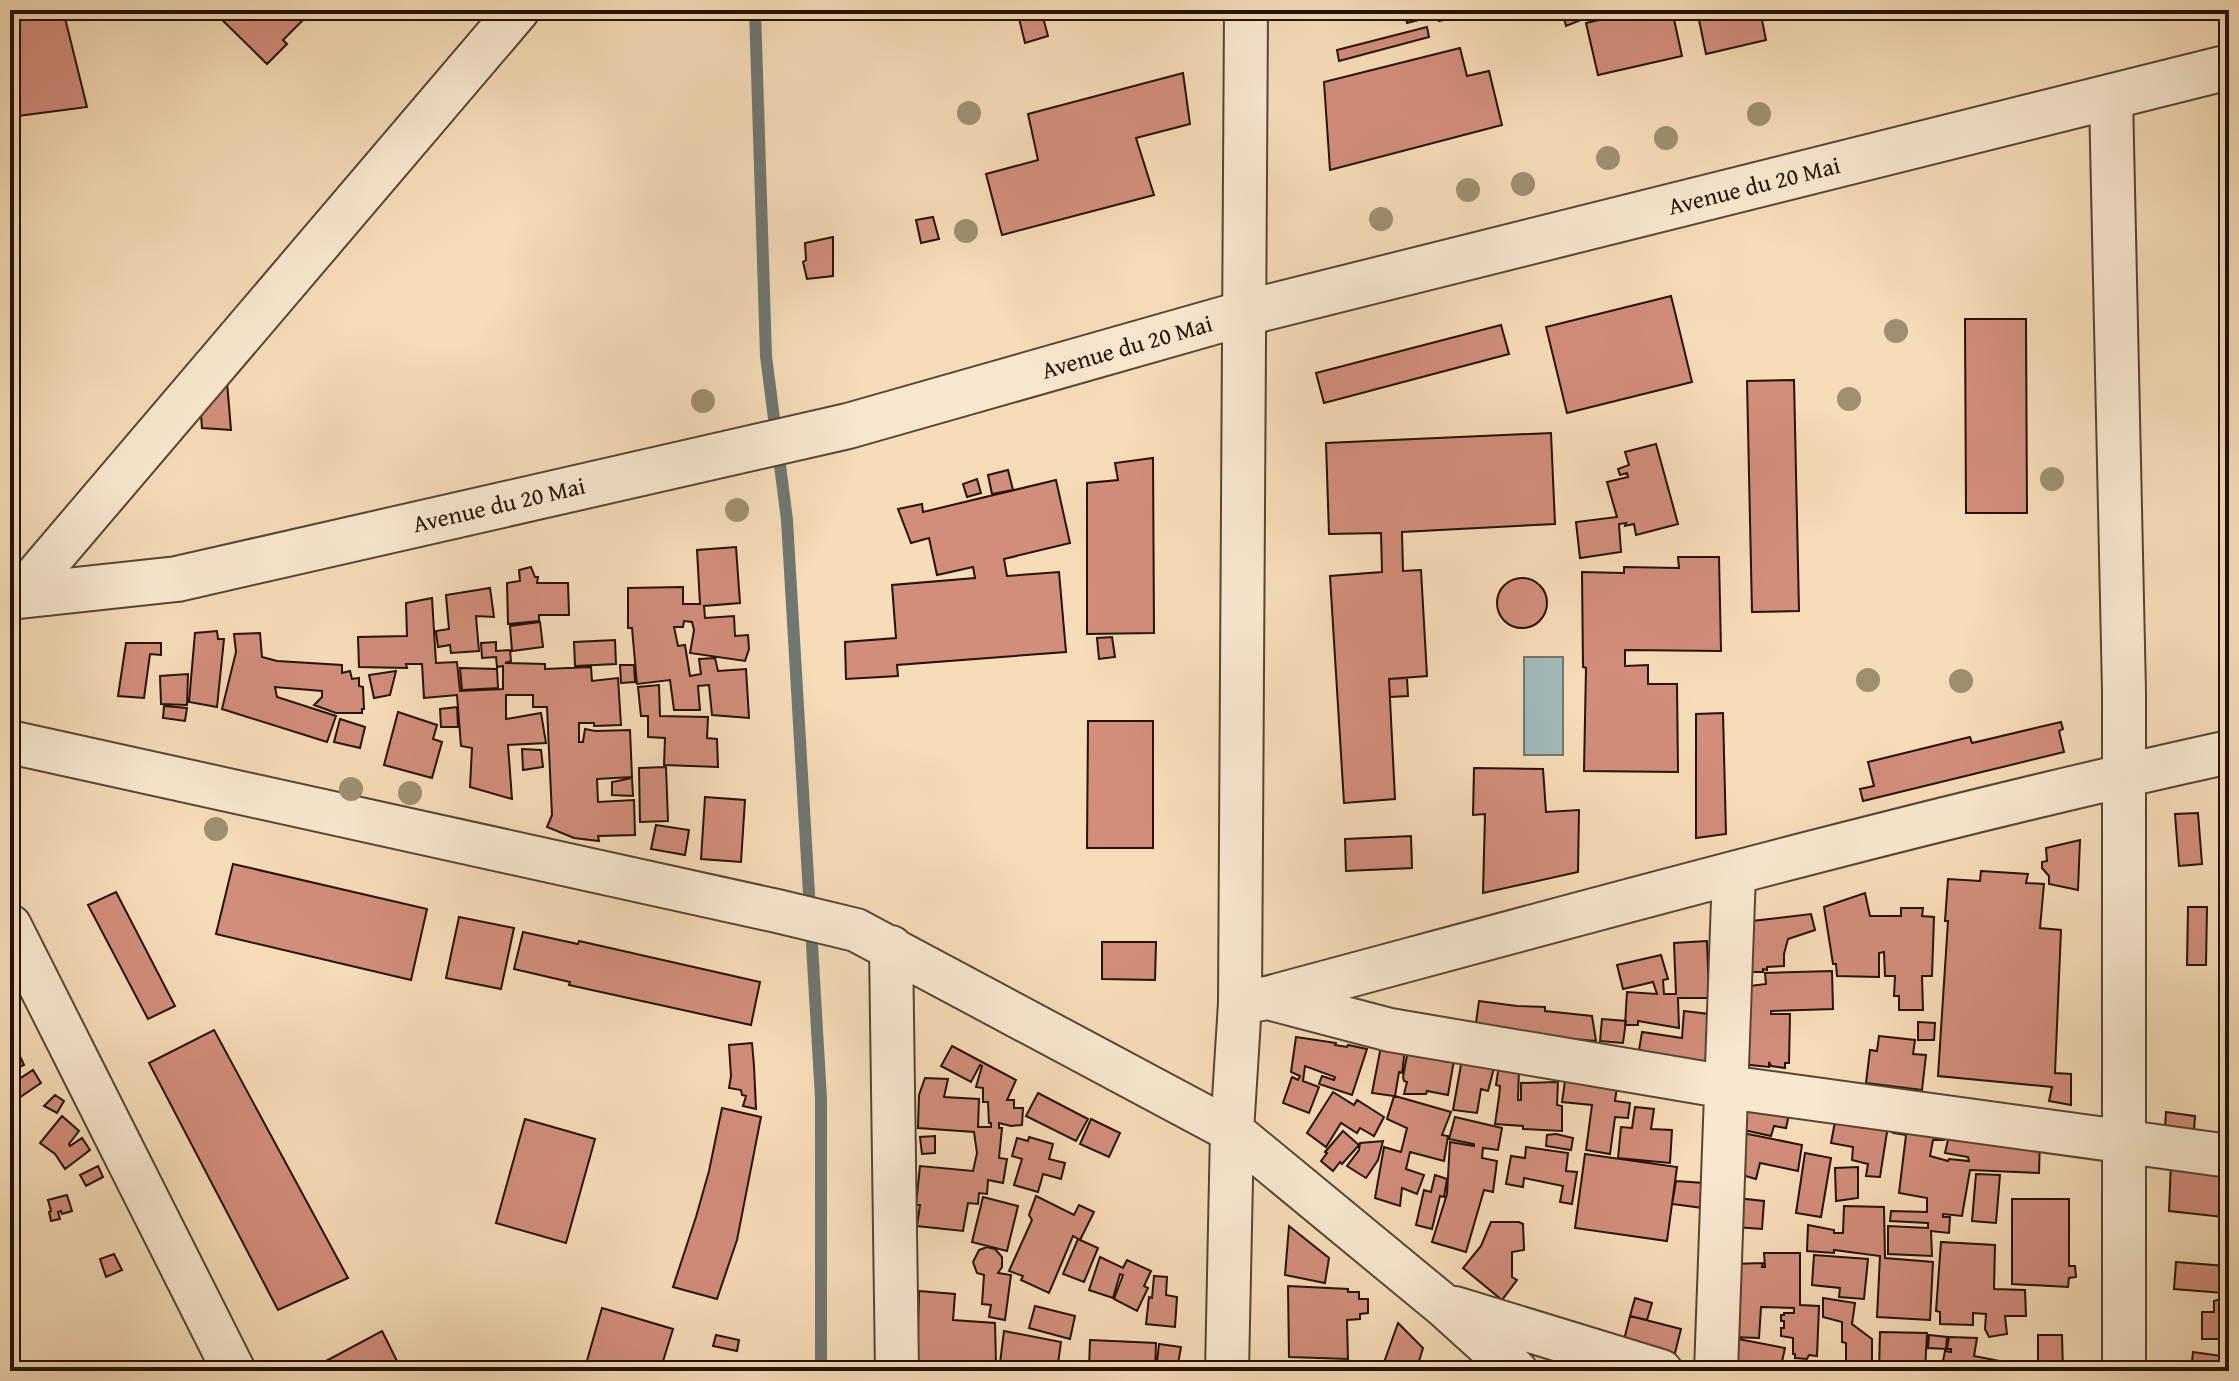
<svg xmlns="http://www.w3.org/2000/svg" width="2239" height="1381" viewBox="0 0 2239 1381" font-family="'Gentium Book Plus',serif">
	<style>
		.water { fill: #a2b9ba; stroke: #6f7772; stroke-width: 2 }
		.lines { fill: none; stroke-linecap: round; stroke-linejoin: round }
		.stream { stroke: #6f7772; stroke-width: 12 }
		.building { fill: #d38d7b; stroke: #221305; stroke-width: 2 }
		.minor-casing { stroke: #574532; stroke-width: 46 }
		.tertiary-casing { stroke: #574532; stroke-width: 48 }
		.minor { stroke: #f9e8d0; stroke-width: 42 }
		.tertiary { stroke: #f9e8d0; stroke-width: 44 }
		.tree { fill: #9e8f71 }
		.labels { text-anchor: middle; stroke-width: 7; stroke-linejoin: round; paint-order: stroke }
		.street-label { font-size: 24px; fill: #221305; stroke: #f9e8d0 }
	</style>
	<rect width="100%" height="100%" fill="#f6dcb7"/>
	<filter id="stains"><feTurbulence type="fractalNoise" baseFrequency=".0025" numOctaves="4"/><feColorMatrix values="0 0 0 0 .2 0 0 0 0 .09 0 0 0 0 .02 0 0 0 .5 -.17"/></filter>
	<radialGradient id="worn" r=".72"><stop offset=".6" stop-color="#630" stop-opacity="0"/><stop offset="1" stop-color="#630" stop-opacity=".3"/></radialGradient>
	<path class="water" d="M1524,657H1563V755H1524Z"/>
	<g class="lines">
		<path class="stream" d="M755,10L766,356L787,520L821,1098V1371"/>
	</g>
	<path class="building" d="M10,10H63L87,107L10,117Z
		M212,10H313L283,40L287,44L267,64Z
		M1017,10H1041L1048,36L1025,43Z
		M1404,10H1460L1462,16L1439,21L1438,15L1407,23Z
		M1562,10H1606L1566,26Z
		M1642,10H1672L1682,56L1598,75L1586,23Z
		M1697,10H1760L1766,40L1706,54Z
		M1427,27L1429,37L1339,61L1337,50Z
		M1460,48L1467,76L1489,71L1502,125L1330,170L1324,82Z
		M1183,73L1190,124L1136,138L1154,195L1002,235L986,174L1038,160L1028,114Z
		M933,217L939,239L921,243L916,220Z
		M833,237V276L807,279L803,262L806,260L805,243Z
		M1671,296L1692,382L1567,413L1546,327Z
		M1965,319H2026L2027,513H1966Z
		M1501,325L1509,354L1324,403L1316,373Z
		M1794,380L1799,611L1752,612L1747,381Z
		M227,382L231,430L202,428L199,389Z
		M1551,433L1555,524L1402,532L1403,571L1421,570L1427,676L1389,679L1395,799L1344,803L1330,576L1382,572L1381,533L1329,534L1326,443Z
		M1656,444L1678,524L1636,535L1634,524L1625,526L1626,523L1619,524L1621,552L1580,558L1576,522L1617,517L1607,482L1628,477L1627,473L1620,475L1618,469L1629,465L1625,452Z
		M1153,458L1154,633L1087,634V483L1118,480L1115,463Z
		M1008,470L1013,490L992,494L988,475Z
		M977,479L981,493L967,497L963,484Z
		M1056,480L1070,543L1004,559L1007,576L1059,572L1066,652L897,665L898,676L846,679L845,642L896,638L892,585L975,578L973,567L937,575L929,538L911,543L898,509L922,504L923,512Z
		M736,547L740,603L704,606L705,618L734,616L735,636L748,635L749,649L745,661L690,653L694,630L692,622L684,621L683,627H674L678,646L685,645L690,676L701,674L699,659L715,658L718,671L746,669L749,718L712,715L709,685L698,686L700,710H674L670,680L637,684L632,628H628V588L683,587V604H700L697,550Z
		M1678,557H1719L1721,651L1625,650V666L1648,665V684H1677L1678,772L1584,771L1586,668L1583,667L1582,572L1624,573V567L1679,568Z
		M531,567L535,577H538L537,583H568L569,615H539V621L508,624L507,583L520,581L519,570Z
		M1497 603a25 25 0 1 1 50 0a25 25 0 1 1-50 0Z
		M490,588L494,617L476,616L479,651L451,653L450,645L438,647L436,631L449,629L446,595Z
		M432,598L436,663L457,662L460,691L503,689V666L497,667L496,657L482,658L481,643L496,642V651L510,650L511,661L505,663L545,664V669L591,667L592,681L618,678L621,725L594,726V723H579V742H583L585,729L595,731L630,730L632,777L597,779L598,802L634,800L635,835L598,836L599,841L574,838L547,827L552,815L547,707H533V695H506V719L541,713L546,743L508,745L512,799L470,787L472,748L461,746L457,695L424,698L422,664H406L407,668L359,667L358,637L407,636L406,603Z
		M540,622L543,647L512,651L510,626Z
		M217,631L218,639H224L217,707L189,702L195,633Z
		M260,633L262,657L277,661L342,665V673L350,671L352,679L359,678V686L363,687L364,709H362V713H336L314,705L322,697V691L275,687L277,697L336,716L327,742L222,709L236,652L234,634Z
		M1112,637L1115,657L1099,659L1097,638Z
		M615,640L616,664L575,666L574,642Z
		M126,643H161V655L150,654L144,698L118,696Z
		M620,665H634L635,682L621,683Z
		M460,668L497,669L498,688L462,690Z
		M396,671L390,695L374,698L369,675Z
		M188,674L187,705L161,704L160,676Z
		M1407,678L1408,696L1390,697L1389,679Z
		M659,685L660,716L708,717L707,738L717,739L718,767L664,765L665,738L648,737V716H641L638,687Z
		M164,706L187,708L185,721L163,718Z
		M457,707L458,727H441L440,709Z
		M398,712L437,725L433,739L442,742L432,778L384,765Z
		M1723,713L1726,834L1696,838V714Z
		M340,719L365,727L360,748L334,742Z
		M1088,721H1153V848H1087Z
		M2061,722L2063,729L2059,731L2064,752L1863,801L1860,789L1874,786L1868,762L1970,737L1972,743Z
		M522,749L541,750L543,767L523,770Z
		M666,767L668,821L640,822L639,768Z
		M1474,768L1543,769L1546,812L1579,810L1578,872L1483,893L1485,814L1473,815Z
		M632,778L633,796L612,795V782Z
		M705,797L745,800L741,862L701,859Z
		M2198,813L2202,864L2179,866L2175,814Z
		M656,825L689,830L685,855L651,849Z
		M1411,836L1412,868L1346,871L1345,839Z
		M2080,840L2078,890L2049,884V876L2042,868V862L2047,861L2046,848Z
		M233,864L427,909L411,980L216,934Z
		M1981,871L2028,874L2026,883L2044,884L2040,928L2061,930L2055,1073L2071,1074V1105L2049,1101L2052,1087L1938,1076L1948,921H1945L1948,879L1980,881Z
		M116,892L175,1006L148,1019L88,905Z
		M1865,893L1870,916H1901V908H1923L1922,916L1934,917L1932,976H1922L1923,1010H1899V996H1894L1895,976H1885L1884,952L1879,953V977L1837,976L1836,964H1833L1824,907Z
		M2188,907H2207L2206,965H2187Z
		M1811,914L1815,930L1788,939L1784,954V966L1767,967V970L1763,969V972H1743L1744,922Z
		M459,917L514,928L501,989L446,978Z
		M523,932L578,944L579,941L760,982L751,1025L569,985L570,982L514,969Z
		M1707,941L1709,998H1678L1679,1028L1638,1021V1025H1625L1627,992L1657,994L1653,982L1623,989L1617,965L1661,955L1668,979L1663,980L1664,994H1676L1674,943Z
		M1102,942H1156L1155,980L1102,979Z
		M1832,971L1833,1009L1771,1011V1014H1790L1789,1063H1785V1068L1771,1066L1769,1062V1067L1741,1064L1743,987L1766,984L1765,973Z
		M1479,1001L1517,1006L1545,1007V1011L1592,1016L1596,1041L1475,1030Z
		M1684,1011L1709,1014L1708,1068L1638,1056L1642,1032L1682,1038Z
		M1602,1019L1626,1021L1623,1043L1600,1041Z
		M1918,1022L1935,1023L1934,1040H1918Z
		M10,1029L13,1034L10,1035L24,1065L10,1071Z
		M214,1030L348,1278L278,1310L149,1063Z
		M1879,1036L1915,1040L1913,1054L1926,1055L1922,1090L1866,1083L1870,1050L1877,1051Z
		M1296,1037L1336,1043L1335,1045L1347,1047L1348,1045L1367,1049L1352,1095L1319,1084L1322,1076L1334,1080L1335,1077L1305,1066L1303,1081L1319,1087L1309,1113L1283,1103L1292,1077L1298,1080L1300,1076L1291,1072Z
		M752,1043L754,1066L756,1109L743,1106L746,1096L742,1095L741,1090L729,1088L731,1076L729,1045Z
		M952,1046L1016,1080L1007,1100H1014V1108H1023L1022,1125L1011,1126L999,1123V1128H1002L999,1158L1007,1159L1003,1183L988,1180L987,1194L979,1193L978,1204L968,1203L963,1231L917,1226L920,1205H916L920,1166L973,1171L977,1153L974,1132L918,1128L919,1095L925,1078L948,1079L944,1097L979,1099L978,1127H991V1123H989L988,1102H983V1088L976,1087L982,1066L980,1065L971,1082L941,1066Z
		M1381,1046L1405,1049L1402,1073L1399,1072L1395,1096L1451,1112L1442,1135L1448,1136L1444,1161L1410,1152L1406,1169L1424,1175L1417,1194L1402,1188L1400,1206L1375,1198L1384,1147L1401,1152L1407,1128L1387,1119L1394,1096L1372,1093Z
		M1408,1050L1454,1060L1448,1095L1427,1091L1426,1094H1404L1407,1082L1404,1081L1403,1077Z
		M1462,1059L1495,1064L1488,1091L1481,1089L1477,1113L1453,1110Z
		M1499,1065L1519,1067L1518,1100H1521V1083L1558,1082L1557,1105L1562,1106V1131L1523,1129V1126L1495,1124L1499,1097L1500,1086L1496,1085Z
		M33,1070L41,1083L13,1102L10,1098V1085Z
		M1566,1074L1618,1080L1615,1101L1630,1103L1628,1118L1615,1117L1610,1154L1586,1150L1592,1105L1562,1102Z
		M1739,1090L1792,1101L1786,1128L1774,1126L1771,1136L1739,1129Z
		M1333,1092L1354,1105L1357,1100L1384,1117L1374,1136L1360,1128L1357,1133L1341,1123L1326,1147L1307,1133Z
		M1038,1093L1088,1119L1076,1141L1026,1116Z
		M55,1095L64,1101L57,1113L44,1106Z
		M1635,1107L1654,1109L1651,1129L1672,1130L1670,1163L1618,1158L1621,1127L1632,1128Z
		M722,1108L761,1117L737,1240L717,1299L673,1287L696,1217L709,1171Z
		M1837,1111L1889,1119L1880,1177L1866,1176L1868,1164L1852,1160L1853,1147L1831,1143Z
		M2166,1112L2195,1116L2194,1131L2165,1128Z
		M2223,1112L2229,1113V1137L2219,1136Z
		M62,1116L79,1131L69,1144L70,1146L82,1138L90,1150L65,1169L55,1154L40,1143Z
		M1455,1117L1502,1128L1498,1150L1483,1148L1482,1158L1497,1161L1493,1192L1484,1190L1466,1252L1432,1242L1447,1194L1450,1142L1474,1146V1144L1449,1139Z
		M525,1119L595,1139L566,1243L496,1223Z
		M1091,1119L1120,1133L1109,1157L1080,1144Z
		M1895,1121L1946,1130L1944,1140H1933L1930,1156L1948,1161L1949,1159L1969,1161L1968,1157L1945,1153L1950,1131L2040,1139L2039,1173L1970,1170L1962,1216L1943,1214V1217H1950L1949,1233L1931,1231L1932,1256L1888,1254V1226L1928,1228V1223L1890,1221L1891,1211L1927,1212V1198L1899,1193L1906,1135L1893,1133Z
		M1343,1131L1359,1145L1342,1164L1340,1162L1333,1171L1321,1161L1327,1153L1325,1152Z
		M1738,1132L1802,1145L1798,1171L1760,1163L1756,1179L1735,1173Z
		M1556,1134L1573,1138L1571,1150L1546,1146L1547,1135Z
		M935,1136V1153L922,1154L920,1137Z
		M1029,1137L1053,1144L1049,1159L1065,1163L1061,1179L1043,1174L1038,1192L1014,1185L1022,1159L1012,1156L1017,1138L1028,1141Z
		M1383,1141L1378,1160L1366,1178L1347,1166L1359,1150L1360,1143Z
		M1526,1147L1568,1153L1566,1171L1577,1172L1572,1204L1560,1202L1563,1186L1524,1178L1523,1187L1506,1184L1511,1156L1525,1158Z
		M1805,1153L1831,1158L1821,1217L1796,1213Z
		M1585,1154L1677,1167L1667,1241L1575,1228Z
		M2171,1162L2224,1168L2223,1217L2169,1211Z
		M98,1166L103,1177L86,1186L80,1175Z
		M1858,1167V1198L1836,1201L1835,1168Z
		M1976,1174L2000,1175L1996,1223L1972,1221Z
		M1435,1175L1447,1179L1444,1197L1440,1196L1432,1229L1416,1225L1424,1190L1431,1192Z
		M1676,1181L1704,1183L1703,1208L1672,1204Z
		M67,1195L72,1211L62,1214L61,1211L58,1212L60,1219L51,1221L49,1212L51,1211L48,1200Z
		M1036,1196L1074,1215L1079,1205L1094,1212L1080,1240L1073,1236L1049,1293L1021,1280L1023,1276L1009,1271L1032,1220L1029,1215Z
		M983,1197L1018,1206L1007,1251L972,1242Z
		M1736,1198L1764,1201L1762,1229L1735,1227Z
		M2012,1199H2069V1266H2075L2076,1277L2069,1278L2068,1287L2012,1284Z
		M1844,1206L1884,1207L1885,1258L1933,1262L1930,1320L1877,1317L1880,1256L1834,1250V1253L1807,1251L1808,1225L1834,1230V1233H1843Z
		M1491,1222H1519L1523,1224L1524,1250L1512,1252V1277L1517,1280L1502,1300L1463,1268L1481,1246Z
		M1289,1226L1329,1258L1325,1283L1285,1275Z
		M1078,1239L1098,1248L1084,1282L1063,1274Z
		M1941,1242L1995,1245L1994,1289L2025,1290L2026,1316H2005L2007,1334L1989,1337L1985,1329L1986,1314L1973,1313V1325L1940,1324V1312L1936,1311Z
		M987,1247L995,1249L1002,1257V1267L998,1273L1011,1275L1005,1320L989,1317L991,1305L982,1304L984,1275L977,1273L973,1262L979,1250Z
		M1764,1253H1800V1305L1819,1306L1817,1356L1809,1355L1807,1359L1795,1358V1354H1793V1338L1781,1336V1328H1784V1321H1781V1315H1784V1313H1794V1308L1761,1307L1759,1338L1731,1337L1733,1264L1763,1263L1762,1267H1765Z
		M114,1254L122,1270L106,1277L100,1259Z
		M1814,1255L1868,1259L1864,1299L1839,1297L1840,1288L1812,1285Z
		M1100,1257L1123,1268L1127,1260L1151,1271L1144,1286L1148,1288L1137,1311L1114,1299L1123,1275L1120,1274L1113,1298L1089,1290Z
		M2176,1262L2225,1266L2223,1293L2174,1289Z
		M1154,1276L1167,1277L1166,1295L1177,1297L1175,1327L1146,1324L1149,1297L1152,1298Z
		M1288,1286L1348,1289V1292H1359V1299H1368V1313L1360,1314V1319L1347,1320L1348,1359L1289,1357Z
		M919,1291L955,1294L953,1320L995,1323L996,1364H976L977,1371H917Z
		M1635,1298L1652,1303L1647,1320L1630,1316Z
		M1823,1298L1855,1303L1852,1324L1872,1339V1371H1846V1343L1842,1342V1322L1823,1317Z
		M2224,1298L2226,1311H2229V1339H2202V1312H2214V1301Z
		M1035,1306L1075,1316L1070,1339L1029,1328Z
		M602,1308L673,1329L660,1371H584Z
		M1630,1316L1681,1329L1674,1357L1623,1344Z
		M1398,1323L1423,1348L1416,1371H1381Z
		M382,1331L402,1371H331L326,1361Z
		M1004,1331L1061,1342L1057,1371H999Z
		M1880,1332L1927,1333L1925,1371H1879Z
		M716,1335L739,1340L737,1351L713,1346Z
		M1929,1335L1947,1337L1946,1349L1928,1348Z
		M2038,1335H2062L2063,1371H2038Z
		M1949,1337L1977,1338L1974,1356L2020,1365L2018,1371H1941L1945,1351L1951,1352V1349H1947Z
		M1733,1338L1785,1348L1780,1371H1732Z
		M1090,1340L1156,1343L1155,1371L1115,1369V1371H1096V1368H1089Z
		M1159,1344L1181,1347L1178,1364L1157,1362Z
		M2193,1352L2229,1357V1371H2191Z"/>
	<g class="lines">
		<g class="minor-casing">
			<path id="minor" d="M2111,97L2124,692V1371
				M19,596L518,10
				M10,742L777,911L856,930L1232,1131L1443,1305L1516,1371
				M10,926L234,1371
				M891,947L897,1371
				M1268,998L1390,1030L1727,1087L2229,1156
				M1240,1003L1267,998C1587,912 1906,823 2229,752
				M1455,1308L1661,1371
				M1227,1371L1232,1131L1240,1003L1246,10
				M1716,1371L1734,873"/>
		</g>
		<g class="tertiary-casing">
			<path id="tertiary" d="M10,597L177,579L848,426L1245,313L2229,67"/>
		</g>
		<use href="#minor" class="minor"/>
		<use href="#tertiary" class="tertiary"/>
	</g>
	<g class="tree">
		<circle cx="969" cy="113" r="12"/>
		<circle cx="1759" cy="114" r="12"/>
		<circle cx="1666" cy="138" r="12"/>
		<circle cx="1608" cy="158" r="12"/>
		<circle cx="1523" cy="184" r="12"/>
		<circle cx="1468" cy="190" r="12"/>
		<circle cx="1381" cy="219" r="12"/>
		<circle cx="966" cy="231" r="12"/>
		<circle cx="1896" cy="331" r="12"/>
		<circle cx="1849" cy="399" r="12"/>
		<circle cx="703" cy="401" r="12"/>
		<circle cx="2052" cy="479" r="12"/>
		<circle cx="737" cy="510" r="12"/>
		<circle cx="1868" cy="680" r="12"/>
		<circle cx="1961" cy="681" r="12"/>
		<circle cx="351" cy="789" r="12"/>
		<circle cx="410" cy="793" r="12"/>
		<circle cx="216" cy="829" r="12"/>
	</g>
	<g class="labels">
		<g class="street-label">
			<text transform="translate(1754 186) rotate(-14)" y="8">Avenue du 20 Mai</text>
			<text transform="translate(1127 347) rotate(-16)" y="8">Avenue du 20 Mai</text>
			<text transform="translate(499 505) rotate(-13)" y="8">Avenue du 20 Mai</text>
		</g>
	</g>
	<rect width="2239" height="1381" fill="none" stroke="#f6dcb7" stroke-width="40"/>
	<rect x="12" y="12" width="2215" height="1357" fill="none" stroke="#221305" stroke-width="4"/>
	<rect x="20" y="20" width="2199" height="1341" fill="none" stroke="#221305" stroke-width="2"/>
	<rect width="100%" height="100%" filter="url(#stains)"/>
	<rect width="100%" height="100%" fill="url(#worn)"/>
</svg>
